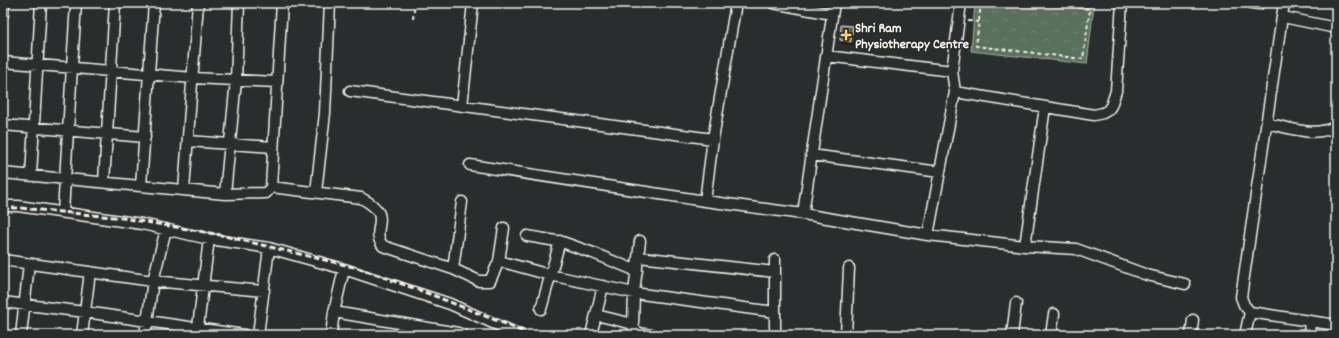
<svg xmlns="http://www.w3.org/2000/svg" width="1339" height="338" viewBox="0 0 1339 338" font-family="Dekko,sans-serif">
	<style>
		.park { fill: url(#park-crowns); stroke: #a6b0a2 }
		.shadow { fill: #0007 }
		.building { fill: url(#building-hatch); stroke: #f4f1e8 }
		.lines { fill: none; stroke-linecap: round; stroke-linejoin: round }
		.street-casing { stroke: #f4f1e8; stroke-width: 13 }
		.path { stroke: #f4f1e8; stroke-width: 2; stroke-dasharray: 4 3; stroke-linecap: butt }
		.street { stroke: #2a2d2e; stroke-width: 10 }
		.rail { stroke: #f4f1e8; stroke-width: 3; stroke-dasharray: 6 3; stroke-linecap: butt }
		.poi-dot { fill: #ffd166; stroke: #2a2d2e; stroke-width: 1.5 }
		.labels { text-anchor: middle; stroke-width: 3; stroke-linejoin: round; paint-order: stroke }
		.poi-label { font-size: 14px; font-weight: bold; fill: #f4f1e8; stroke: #2a2d2e; text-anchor: start }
	</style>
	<defs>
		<pattern id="park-crowns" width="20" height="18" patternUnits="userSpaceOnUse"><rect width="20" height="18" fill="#596f5b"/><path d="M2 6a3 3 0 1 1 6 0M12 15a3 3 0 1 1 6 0" fill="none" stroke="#718473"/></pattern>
		<pattern id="building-hatch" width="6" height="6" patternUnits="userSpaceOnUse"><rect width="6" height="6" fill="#615a4a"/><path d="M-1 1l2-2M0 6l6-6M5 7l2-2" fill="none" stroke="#787264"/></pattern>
	</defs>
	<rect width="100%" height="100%" fill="#2a2d2e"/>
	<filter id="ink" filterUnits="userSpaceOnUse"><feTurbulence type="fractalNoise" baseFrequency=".025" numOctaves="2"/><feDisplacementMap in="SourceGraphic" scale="8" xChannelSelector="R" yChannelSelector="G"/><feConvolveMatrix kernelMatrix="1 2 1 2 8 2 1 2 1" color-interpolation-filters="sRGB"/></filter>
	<g filter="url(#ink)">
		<path class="park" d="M975,3H1078L1094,5L1087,64L971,51Z"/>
		<path class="shadow" d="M842,26L852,27L854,30L853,45L843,44L841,40Z"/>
		<path class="building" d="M841,25L853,26L851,42L840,40Z"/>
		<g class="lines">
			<g class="street-casing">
				<path id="street" d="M773,3L832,14
					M1252,3L1259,4
					M1284,3L1241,297L1244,305L1250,312L1336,325
					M3,14L4,3
					M1283,17L1336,28
					M826,56L952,71
					M3,62L193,78L277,82
					M350,91L713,139
					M955,92L1094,115L1103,113L1108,110L1111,106L1116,91L1122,3
					M462,106L473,3
					M1267,123C1288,128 1316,138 1336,126
					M3,125L145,137
					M188,141L273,147
					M811,155L940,172
					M470,165L705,201L803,214L928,235L1025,246L1076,249L1147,275L1185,284
					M3,173L225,194L266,193L271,187L282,3
					M31,175L41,3
					M104,182L115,3
					M141,186L154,3
					M271,187L361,198C397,217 368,227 383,246L453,269L479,281H490L499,261
					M184,190L198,3
					M316,192L325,113L330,3
					M225,194L236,80L239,3
					M705,201L713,139L736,3
					M3,206H18L142,224L209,239L269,248L344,269L450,304L520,335
					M63,212L76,3
					M803,214L834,3
					M504,228L499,261L550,275L634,293L775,312
					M928,235L955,92L952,71L961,3
					M527,236L562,242L593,253L637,271
					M640,241L634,293L633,326C636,335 646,334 654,335
					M1025,246L1045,107
					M639,257L775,272
					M3,260L153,281L264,291
					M775,260V335
					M453,269L462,202
					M3,302L85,312L244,335
					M541,309L560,241
					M334,312L458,333L463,335
					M596,315L633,324
					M21,335L29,264
					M82,335L90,272
					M145,335L153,281L166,229
					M197,335L209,239
					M258,335L269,248
					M331,335L334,312L344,269
					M591,335L603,286
					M846,335L849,268
					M1012,335L1016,303
					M1051,335L1054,314
					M1191,335L1193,320
					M1245,335L1250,312
					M1309,335L1310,321"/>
			</g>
			<path class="path" d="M981,3L976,46L1083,59L1090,9L1041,3
				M413,19L415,3
				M968,21L979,22"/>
			<use href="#street" class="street"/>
			<path class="rail" d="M3,208H20L123,218L216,234L358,268L427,293L508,325L529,335"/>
		</g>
	</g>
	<path class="poi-dot" d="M844 29h4v4h4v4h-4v4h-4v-4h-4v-4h4z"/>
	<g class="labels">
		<g class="poi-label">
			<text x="855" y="32">Shri Ram<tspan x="855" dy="16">Physiotherapy Centre</tspan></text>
		</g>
	</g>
	<rect width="1339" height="338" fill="none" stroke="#2a2d2e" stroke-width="16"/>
	<rect x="8" y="8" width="1323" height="322" fill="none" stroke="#f4f1e8" stroke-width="1.5" filter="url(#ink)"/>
</svg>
